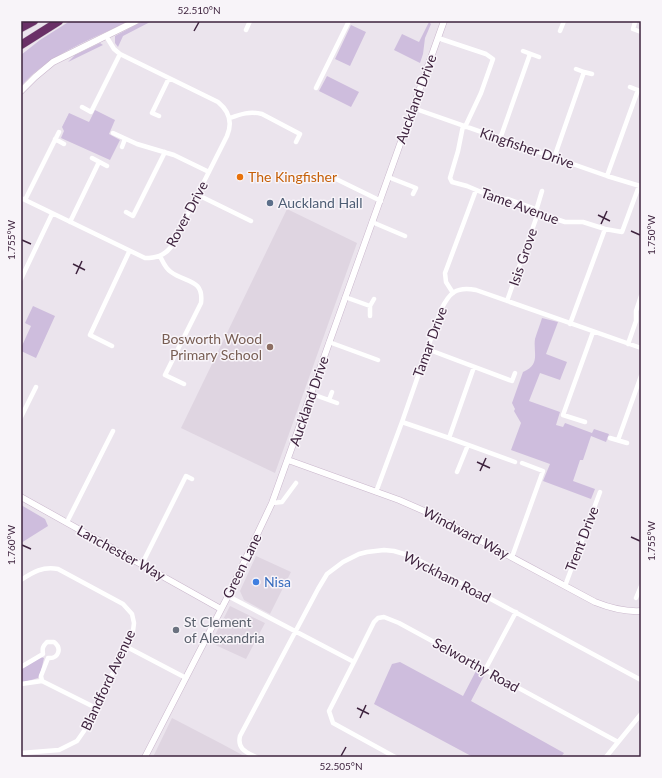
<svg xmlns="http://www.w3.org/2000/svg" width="662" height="778" viewBox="0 0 662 778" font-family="Lato,sans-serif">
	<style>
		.built { fill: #dfd5e1 }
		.green { fill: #cebddd }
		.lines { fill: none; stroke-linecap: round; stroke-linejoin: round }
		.secondary-casing { stroke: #cab7cc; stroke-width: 7 }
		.highway-casing { stroke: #c9c1c9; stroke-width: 9 }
		.street { stroke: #fff; stroke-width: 4.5 }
		.secondary { stroke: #fff; stroke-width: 6 }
		.highway { stroke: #6a3067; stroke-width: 8 }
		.ticks { fill: none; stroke: #3e233e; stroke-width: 1.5 }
		.food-dot { fill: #e8710a; stroke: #f8f4f9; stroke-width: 1.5 }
		.service-dot { fill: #5c6f8a; stroke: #f8f4f9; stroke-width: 1.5 }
		.education-dot { fill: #8d6e63; stroke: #f8f4f9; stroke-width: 1.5 }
		.shop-dot { fill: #3f7fe0; stroke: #f8f4f9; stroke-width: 1.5 }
		.worship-dot { fill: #6b7280; stroke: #f8f4f9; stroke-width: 1.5 }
		.labels { text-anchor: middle; stroke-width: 3; stroke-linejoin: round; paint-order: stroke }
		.street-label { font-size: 14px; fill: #3e233e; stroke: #f8f4f9 }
		.food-label { font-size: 14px; fill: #c56008; stroke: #f8f4f9; text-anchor: start }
		.service-label { font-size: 14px; fill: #4e5e75; stroke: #f8f4f9; text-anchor: start }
		.education-label { font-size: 14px; fill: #785e54; stroke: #f8f4f9; text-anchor: end }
		.shop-label { font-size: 14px; fill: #366cbe; stroke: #f8f4f9; text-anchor: start }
		.worship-label { font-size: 14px; fill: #5b616d; stroke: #f8f4f9; text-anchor: start }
		.neatline { fill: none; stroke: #3e233e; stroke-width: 1.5 }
		.ticks-label { font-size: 10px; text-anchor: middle; fill: #3e233e }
	</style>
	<rect width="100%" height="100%" fill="#ebe4ed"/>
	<path class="built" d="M287,209L357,243L275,473L181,428Z
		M256,556L291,572L270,614L244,600L240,591Z
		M230,606L265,623L246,659L211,643Z
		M172,718L222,744L246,757H153Z"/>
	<path class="green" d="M70,21H129C93,39 49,54 21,86V55L40,40Z
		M143,21H152L123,36L118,47L115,43V36Z
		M429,22L431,24L425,38L423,54L420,63L394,50L402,34L419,42Z
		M351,25L366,32L350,66L335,59Z
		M100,43L103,45L68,62L75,55Z
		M327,76L359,92L351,107L319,91Z
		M95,110L115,120L109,134L120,140L110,160L61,138L64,131L62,127L69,113L89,122Z
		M33,306L55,316L36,358L21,351V348L31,326L25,323Z
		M542,318L558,322L546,354L567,362L560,380L540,373L529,401L560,412L556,425L563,427L565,423L592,433L594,429L609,434L606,442L591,436L583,460H580L573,481L595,489L591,499L543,481L550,464L511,450L521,423L514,411L515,409L512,403L523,372C541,365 533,352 535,339C537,332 540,325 542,318Z
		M21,505L45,519L48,526L21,543Z
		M41,657L44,658L41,671L38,678L21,683V669Z
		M400,662L463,696L477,669L485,674L471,701L564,753L561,757H473L374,704L392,664Z"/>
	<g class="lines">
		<g class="secondary-casing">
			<path id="secondary" d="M21,91L35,77L53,62L136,21
				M288,460L399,500L431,514L595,602C610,608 625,612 641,611
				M21,497L221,609
				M145,757L228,596L272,503L444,21"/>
		</g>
		<g class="highway-casing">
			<path id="highway" d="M21,28L34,21
				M21,45L59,21"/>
		</g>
		<path class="street" d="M635,22L633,29L641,32
			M246,30L250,21
			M560,31L564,21
			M438,38L486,54L493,59L481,93L465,127
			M523,51L539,57
			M576,69L584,72L592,74
			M630,87L640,91
			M316,88L349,21
			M82,107L91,112L120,54
			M413,108L607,176L640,186
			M159,116L152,113L169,78
			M230,118C241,114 250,111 262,114L300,134L296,142
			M463,126L458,151L450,178L452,182L467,186L500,200L508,199L533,208L538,213L565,222H583L605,229L622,232L639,186
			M113,133L137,144L174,155L209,172
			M55,139L64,144
			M500,139L530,54
			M122,147L125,139
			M92,158L107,166
			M554,158L584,72
			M607,176L638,90
			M388,177L416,188L413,194
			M336,179L381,201
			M198,195L251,221
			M21,198L145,258C156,258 164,256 171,247L227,136C233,122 229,111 218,102L120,54L114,49L106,36
			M25,200L59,132
			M536,211L542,191
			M126,212L133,216L165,152
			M70,222L99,162
			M372,222L405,236
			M160,256C163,262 165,268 171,272C186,283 204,279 201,303L165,375L184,384
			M21,279L52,214
			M453,293L446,282L445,273L476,190
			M345,297L370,306
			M507,301L538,213
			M370,316V306L374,299
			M570,324L605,229
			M329,342L378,360
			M628,344L636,321V311L641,296
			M112,346L90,335L129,252
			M427,349L512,381L515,373
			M312,394L337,403
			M329,400L332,392
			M21,417L36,387
			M402,422L449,438L515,462
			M585,422L563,415L593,332
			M449,438L474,367
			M610,438L627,443
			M618,440L641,376
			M457,472L468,445
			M376,492L402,422L441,310C449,293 456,286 476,290L641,348
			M272,503L282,502L296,483
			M67,522L113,431
			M512,557L543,471L522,463
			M142,564L186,476L192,479
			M21,580C33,572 43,566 58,569L123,604L132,614L134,623L133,631L96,708L84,731L77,741L59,750L21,753
			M565,586L600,492
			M228,596L354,662L329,711L333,723L395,757
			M636,598L641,586
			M125,646L186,678
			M354,662L374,622L378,618L384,617L399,623L618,742
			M21,667L43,654C42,648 43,646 47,642H54C62,648 59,659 48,658L41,676L42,681
			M485,670L516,612
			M21,684L42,681L96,708
			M256,757C246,752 237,749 240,736L318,589L327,574L343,562L359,554L367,552L384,550L394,551L411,556L641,680
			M606,757L641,714"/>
		<use href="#secondary" class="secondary"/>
		<use href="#highway" class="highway"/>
	</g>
	<path class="ticks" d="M194,31L199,22M598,215L610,221M601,224L607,211M631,231L640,235M22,240L31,244M73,264L85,270M76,274L82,261M477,462L490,468M480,471L486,458M631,537L640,541M22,545L31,549M357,708L369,714M360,718L366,705M341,756L346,747"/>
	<circle class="food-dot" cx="240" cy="177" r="4"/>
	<circle class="service-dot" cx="270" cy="203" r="4"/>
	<circle class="education-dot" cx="270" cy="347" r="4"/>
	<circle class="shop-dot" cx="256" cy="582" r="4"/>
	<circle class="worship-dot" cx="176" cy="630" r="4"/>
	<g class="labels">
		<g class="street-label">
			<text transform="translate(416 99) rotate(-70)" y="5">Auckland Drive</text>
			<text transform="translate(527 148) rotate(19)" y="5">Kingfisher Drive</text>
			<text transform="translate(520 206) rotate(20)" y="5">Tame Avenue</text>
			<text transform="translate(187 214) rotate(-62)" y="5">Rover Drive</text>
			<text transform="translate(523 257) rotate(-71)" y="5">Isis Grove</text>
			<text transform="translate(430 342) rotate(-70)" y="5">Tamar Drive</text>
			<text transform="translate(309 401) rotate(-71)" y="5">Auckland Drive</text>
			<text transform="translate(466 533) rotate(28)" y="5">Windward Way</text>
			<text transform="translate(582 539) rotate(-69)" y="5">Trent Drive</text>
			<text transform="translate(121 553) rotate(29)" y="5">Lanchester Way</text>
			<text transform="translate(242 566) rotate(-64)" y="5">Green Lane</text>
			<text transform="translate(447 577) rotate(27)" y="5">Wyckham Road</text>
			<text transform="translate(476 665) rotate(29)" y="5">Selworthy Road</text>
			<text transform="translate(108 680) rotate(-65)" y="5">Blandford Avenue</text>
		</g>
		<g class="food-label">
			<text x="248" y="182">The Kingfisher</text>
		</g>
		<g class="service-label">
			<text x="278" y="208">Auckland Hall</text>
		</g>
		<g class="education-label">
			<text x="262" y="344">Bosworth Wood<tspan x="262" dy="16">Primary School</tspan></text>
		</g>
		<g class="shop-label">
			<text x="264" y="587">Nisa</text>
		</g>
		<g class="worship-label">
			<text x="184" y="627">St Clement<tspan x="184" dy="16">of Alexandria</tspan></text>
		</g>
	</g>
	<rect width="662" height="778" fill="none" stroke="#f8f4f9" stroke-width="44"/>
	<rect x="22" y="22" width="618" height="734" class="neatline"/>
	<g class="ticks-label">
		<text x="199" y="14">52.510°N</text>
		<text transform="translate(651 235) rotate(-90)" y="4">1.750°W</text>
		<text transform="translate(11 240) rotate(-90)" y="4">1.755°W</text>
		<text transform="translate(651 541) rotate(-90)" y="4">1.755°W</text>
		<text transform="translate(11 545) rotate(-90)" y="4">1.760°W</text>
		<text x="341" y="770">52.505°N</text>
	</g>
</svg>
